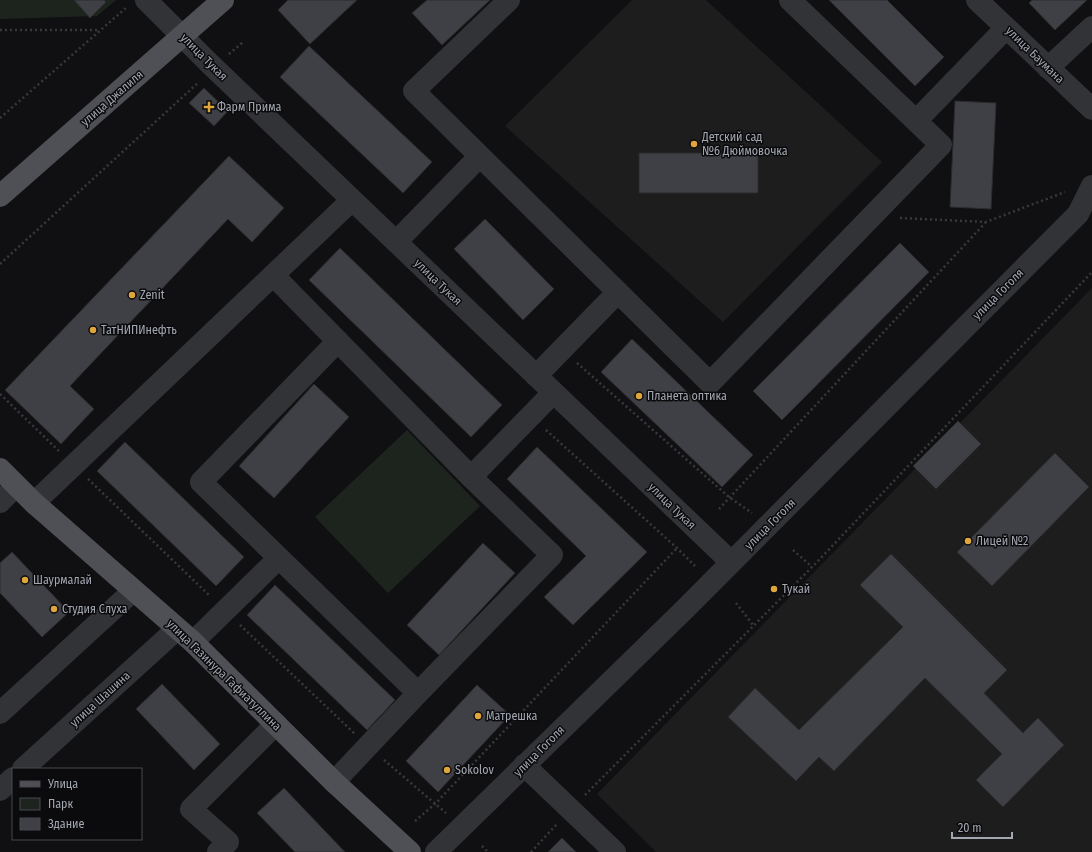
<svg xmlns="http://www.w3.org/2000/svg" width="1092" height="852" viewBox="0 0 1092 852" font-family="'Fira Sans Condensed',sans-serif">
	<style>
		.built { fill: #1d1d1e }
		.green { fill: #1d241e }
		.building { fill: #3f4045; stroke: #2b2b2d }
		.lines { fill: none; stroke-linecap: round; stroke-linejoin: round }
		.path { stroke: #38393d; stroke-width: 2.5; stroke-dasharray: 2 3; stroke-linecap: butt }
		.minor { stroke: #323336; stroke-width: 22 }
		.major { stroke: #4e5055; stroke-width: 22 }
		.poi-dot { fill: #dfa73b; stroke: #0b0b0d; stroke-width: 1.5 }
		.labels { text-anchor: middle; stroke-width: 3; stroke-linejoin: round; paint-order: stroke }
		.street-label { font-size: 12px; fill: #a3a7b1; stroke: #0b0b0d }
		.poi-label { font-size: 12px; fill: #a3a7b1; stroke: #0b0b0d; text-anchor: start }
	</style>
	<rect width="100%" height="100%" fill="#101012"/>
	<path class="built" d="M632,0H706L882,162L723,322L505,126Z
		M1092,288V852H656L597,794Z"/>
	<path class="green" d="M0,0H116L97,16L0,19Z
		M407,430L480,506L388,593L315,517Z"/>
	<path class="building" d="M74,0H104L106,2L90,18Z
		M288,0H357L310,44L278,10Z
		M427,0H490L442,45L412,13Z
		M829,0H887L944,57L915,86Z
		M1032,0H1087L1055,30L1029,3Z
		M309,46L432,162L403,193L280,77Z
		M204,88L228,111L214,126L189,103Z
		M955,101L996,103L991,209L950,207Z
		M639,153H758V193H639Z
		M229,156L284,208L252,242L228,219L70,386L94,409L61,444L5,390Z
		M485,219L554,289L523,320L454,249Z
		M900,243L929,272L782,420L753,391Z
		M340,248L502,405L471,437L309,280Z
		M632,339L753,455L722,487L601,372Z
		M314,384L349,417L274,498L239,466Z
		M958,421L981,444L936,489L913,466Z
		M125,442L244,557L216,586L97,471Z
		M537,447L647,552L573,625L544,597L586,556L507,479Z
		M1055,453L1089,487L992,586L957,552Z
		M483,543L515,573L439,655L407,625Z
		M12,552L69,612L42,637L0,593V563Z
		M891,554L1007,670L984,693L1023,733L1038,718L1064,745L1003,807L976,780L1002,754L925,678L834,771L819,757L796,781L728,717L755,688L799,730L903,627L860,585Z
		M275,585L395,700L367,730L247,615Z
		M162,684L220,744L194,770L136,709Z
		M477,685L510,715L438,792L406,761Z
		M284,788L345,852H295L257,813Z
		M562,838L576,852H548Z"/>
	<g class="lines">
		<path class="path" d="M0,30H99
			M229,54L242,43
			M0,118L127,7
			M900,218L986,222L1065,192
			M0,264L199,82
			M577,363L729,497L752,513
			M0,394L59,451
			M546,430L677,548L695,566
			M88,479L210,596
			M719,509L986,222
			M793,550L812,567
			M736,603L753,625
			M240,625L354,733
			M384,760L446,813
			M585,795L818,561L1092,272
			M415,821L435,804L677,548
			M482,846L488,852
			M531,852L557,824"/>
		<path class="minor" d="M146,0L208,62L731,562
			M509,0L414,91L710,383L941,145L790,0
			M977,0L1092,109
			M1048,68L1092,27
			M916,121L1006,28
			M396,242L480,156
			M273,275L471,477L553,393
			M338,341L201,482L418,693L552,555L471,477
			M536,376L618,292
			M0,502L16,486
			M34,503L352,200
			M193,642L279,558
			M0,713L133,591
			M524,765L615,852
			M23,769L177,629
			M334,782L418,693
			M0,790L13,778
			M218,852L228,842L191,809L276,724
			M436,852L685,609L1078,214L1092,186"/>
		<path class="major" d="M0,196L223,0
			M0,469L34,503L193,642L334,782L410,852"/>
	</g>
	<g class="poi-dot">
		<path d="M207 101h4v4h4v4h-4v4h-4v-4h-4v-4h4z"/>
		<circle cx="694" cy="144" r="4"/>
		<circle cx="132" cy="295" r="4"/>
		<circle cx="93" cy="330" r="4"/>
		<circle cx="639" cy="396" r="4"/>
		<circle cx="968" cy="541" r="4"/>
		<circle cx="25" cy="580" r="4"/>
		<circle cx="774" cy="589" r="4"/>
		<circle cx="54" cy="609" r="4"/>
		<circle cx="478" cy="716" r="4"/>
		<circle cx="447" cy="770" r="4"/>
	</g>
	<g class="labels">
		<g class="street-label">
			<text transform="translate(1035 55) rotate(44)" y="4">улица Баумана</text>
			<text transform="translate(204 57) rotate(45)" y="4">улица Тукая</text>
			<text transform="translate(112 98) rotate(-41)" y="4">улица Джалиля</text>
			<text transform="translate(438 282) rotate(44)" y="4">улица Тукая</text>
			<text transform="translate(998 294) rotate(-45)" y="4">улица Гоголя</text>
			<text transform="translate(672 506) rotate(44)" y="4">улица Тукая</text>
			<text transform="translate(770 524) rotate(-45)" y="4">улица Гоголя</text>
			<text transform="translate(224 675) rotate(44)" y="4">улица Газинура Гафиатуллина</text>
			<text transform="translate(100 699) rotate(-42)" y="4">улица Шашина</text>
			<text transform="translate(539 751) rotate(-45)" y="4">улица Гоголя</text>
		</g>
		<g class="poi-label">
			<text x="217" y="111">Фарм Прима</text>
			<text x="702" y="141">Детский сад<tspan x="702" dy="14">№6 Дюймовочка</tspan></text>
			<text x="140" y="299">Zenit</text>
			<text x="101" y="334">ТатНИПИнефть</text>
			<text x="647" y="400">Планета оптика</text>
			<text x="976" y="545">Лицей №2</text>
			<text x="33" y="584">Шаурмалай</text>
			<text x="782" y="593">Тукай</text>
			<text x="62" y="613">Студия Слуха</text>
			<text x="486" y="720">Матрешка</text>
			<text x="455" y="774">Sokolov</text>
		</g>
	</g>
	<rect x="12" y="768" width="130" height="72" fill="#0b0b0d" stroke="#48494f"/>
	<rect x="20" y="781" width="20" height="6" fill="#4e5055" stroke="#48494f"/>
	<text x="48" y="788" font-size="12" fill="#a3a7b1">Улица</text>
	<rect x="20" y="798" width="20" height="12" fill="#1d241e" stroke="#48494f"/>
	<text x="48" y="808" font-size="12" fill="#a3a7b1">Парк</text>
	<rect x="20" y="818" width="20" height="12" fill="#3f4045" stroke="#48494f"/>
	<text x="48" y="828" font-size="12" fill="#a3a7b1">Здание</text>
	<path d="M952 832v6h60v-6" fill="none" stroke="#a3a7b1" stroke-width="2"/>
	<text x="958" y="832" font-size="12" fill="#a3a7b1" stroke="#0b0b0d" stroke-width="3" paint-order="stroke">20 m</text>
</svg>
